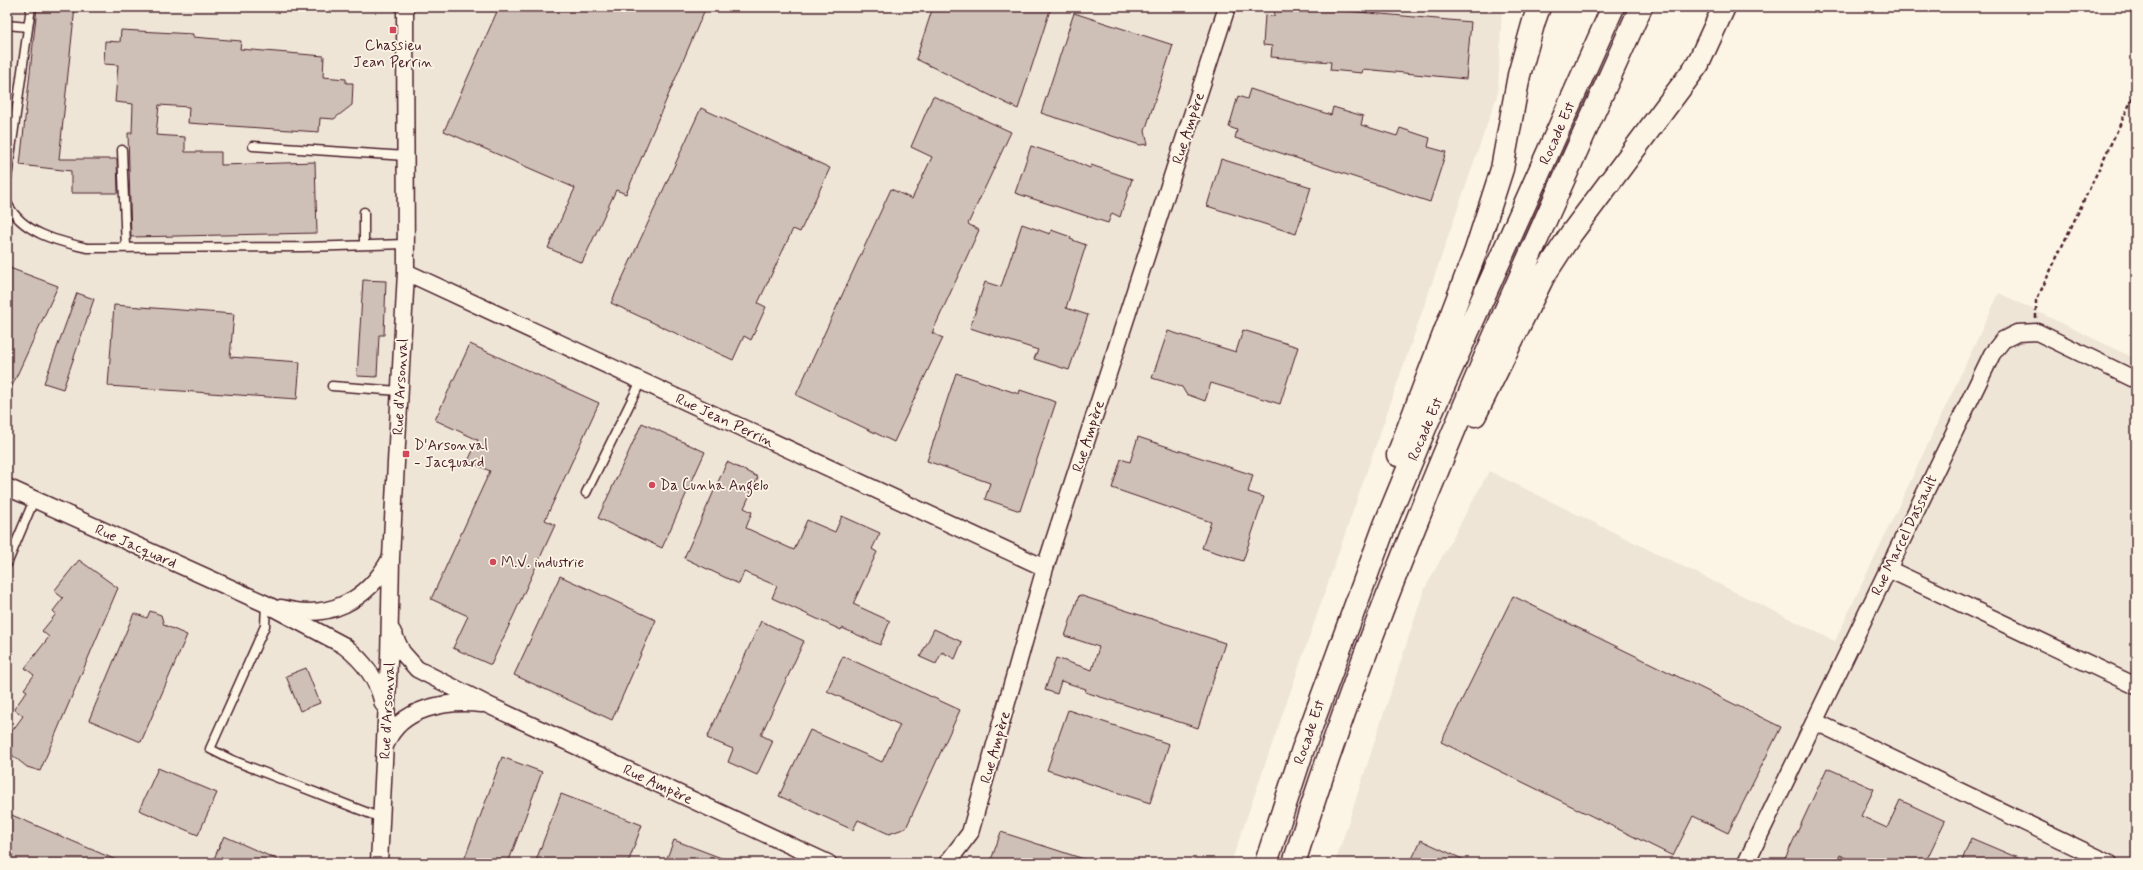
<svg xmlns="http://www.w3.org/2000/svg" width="2143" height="870" viewBox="0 0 2143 870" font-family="Mynerve,sans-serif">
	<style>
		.built { fill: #eee5d7 }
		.building { fill: #cfc0b7; stroke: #4a1f2b }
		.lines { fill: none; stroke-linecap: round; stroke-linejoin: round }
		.lane-casing { stroke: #4a1f2b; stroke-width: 11 }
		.street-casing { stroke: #4a1f2b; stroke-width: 19 }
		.highway-casing { stroke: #4a1f2b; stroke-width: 25 }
		.path { stroke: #4a1f2b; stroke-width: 2.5; stroke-dasharray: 4 3; stroke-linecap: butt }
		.lane { stroke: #fcf5e5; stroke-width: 8 }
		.street { stroke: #fcf5e5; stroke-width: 16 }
		.highway { stroke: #fcf5e5; stroke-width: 22 }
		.poi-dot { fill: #d1495b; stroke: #fcf5e5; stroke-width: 1.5 }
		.labels { text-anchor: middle; stroke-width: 3.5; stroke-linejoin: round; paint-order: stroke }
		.poi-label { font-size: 15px; fill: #4a1f2b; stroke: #fcf5e5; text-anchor: start }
		.street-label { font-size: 15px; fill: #4a1f2b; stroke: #fcf5e5 }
	</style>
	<rect width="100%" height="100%" fill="#fcf5e5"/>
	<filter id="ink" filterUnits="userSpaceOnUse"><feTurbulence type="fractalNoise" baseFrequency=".025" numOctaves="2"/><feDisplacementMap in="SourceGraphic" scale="8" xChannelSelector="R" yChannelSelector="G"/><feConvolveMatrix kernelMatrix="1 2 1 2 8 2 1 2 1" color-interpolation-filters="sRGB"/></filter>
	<g filter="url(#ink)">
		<path class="built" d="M7,7H1502V8L1498,93L1231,863H7Z
			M1999,293L2136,359V863H1335L1424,590L1489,471L1835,641Z"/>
		<path class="building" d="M37,7H75L59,159H117L118,193H71V171L20,165Z
			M499,7H706L626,194L616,190L582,263L548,248L575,188L444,131Z
			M933,7H1051L1018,109L916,59Z
			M1275,7H1302L1471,22L1466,79L1363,69L1362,73L1330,70L1331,62L1271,57L1272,46L1263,45L1265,15L1274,16Z
			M1074,13L1173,45L1145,131L1148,144L1140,145L1041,113Z
			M121,30L193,34V37L241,41L240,49L324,56L323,77L346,79V83H353L352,105L334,119L320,118L319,132L188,123L189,107L159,105L156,135L185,137V152H221V165L315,162L317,233L131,237L128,133H132L133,104L115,102L118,65L104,64L105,41L120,42Z
			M1250,89L1331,115L1333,107L1363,116L1361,125L1397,136L1400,128L1430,138L1428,147L1446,152L1430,202L1235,138L1237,130L1229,127L1238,96L1247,99Z
			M933,96L1011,132L968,224L979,230L932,333L943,338L894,442L796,395L891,189L912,199L932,157L911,147Z
			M701,108L830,168L800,232L793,229L758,303L766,307L751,340L744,336L733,360L611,303Z
			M1031,146L1067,158L1090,168L1091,165L1132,179L1120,217L1112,213L1108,223L1015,193Z
			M1221,159L1311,187L1296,234L1207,206Z
			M1022,224L1050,234L1051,230L1071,237L1070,239L1086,245L1066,308L1088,315L1069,370L1034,359L1038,350L970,328L985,282L1001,287Z
			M7,267L58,286L7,397Z
			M363,280L386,281L384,335H379L377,377L357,376Z
			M77,293L94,299L63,389L44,383Z
			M114,305L234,314L230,357L300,362L297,399L108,386Z
			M1243,330L1298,347L1280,404L1211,383L1205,401L1186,394L1182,387L1152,378L1168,331L1236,352Z
			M470,344L599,403L545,520L555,525L491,665L453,648L468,616L431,599L490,471L468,461L478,440L435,420Z
			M956,373L1019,394L1020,390L1056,402L1020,511L985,499L990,483L927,461Z
			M642,423L705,452L662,548L598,518Z
			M1138,437L1253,475L1248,492L1264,497L1243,561L1202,548L1211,522L1112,488L1121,459L1130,462Z
			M727,462L758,477L744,508L752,512L746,528L794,550L807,520L835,532L842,516L880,533L872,549L877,552L853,604L890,621L880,645L842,628L841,630L772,598L777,586L744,572L739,584L684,558Z
			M79,560L118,588L40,771L27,767L7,751V738L23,716L14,709L27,691L24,689L34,675L25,668L49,637L42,631L56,614L53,611L63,598L54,591Z
			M560,576L656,620L612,720L514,675Z
			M1079,595L1225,643L1198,728L1085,692L1086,689L1061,681L1057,694L1045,690L1056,658L1092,670L1099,647L1065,636Z
			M1513,596L1781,727L1728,833L1693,816L1673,856L1441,742Z
			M150,611L161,615L164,625L187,635L141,742L89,720L134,613L147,618Z
			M761,621L804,641L761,735L773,741L757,775L728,762L733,749L707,738Z
			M934,629L962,642L955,659L942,652L936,664L920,657Z
			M843,656L960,710L906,828L889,834L858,820L853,830L779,796L810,730L882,762L900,725L827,691Z
			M306,668L320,703L300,711L286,676Z
			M1068,710L1169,744L1150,803L1047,770Z
			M502,757L542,772L508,863H463Z
			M158,768L217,793L198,835L139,810Z
			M1827,768L1874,789L1861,816L1887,828L1900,800L1945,821L1925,863H1858L1840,855L1837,863H1783Z
			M561,794L642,825L628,863H535Z
			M7,813L49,831L123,863H7Z
			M1001,832L1087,860L1086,863H990Z
			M224,836L285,863H212Z
			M1971,838L2030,863H1961Z
			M674,840L732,862V863H665Z
			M1421,840L1471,863H1410Z"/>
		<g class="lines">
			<g class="lane-casing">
				<path id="lane" d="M7,25L28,27
					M253,146L406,156
					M122,150L126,248
					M7,178L31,7
					M7,203C22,233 57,241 87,248L304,247L406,244
					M364,212V245
					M332,386L399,391
					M586,493L641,381
					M7,564L34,500
					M266,604L265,626L210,749L232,760L381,818"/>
			</g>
			<g class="street-casing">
				<path id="street" d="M406,272L1045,568
					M7,487L266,604L343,645C363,660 378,680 383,704
					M1888,569L2136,686
					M281,608C328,621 367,601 390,559
					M392,631L402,652L417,669L488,705L828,863
					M1814,721L2109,863
					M386,744C400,707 448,700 482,704
					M379,863L389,661L391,558L406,272L405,7
					M947,863L970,833L1045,568L1227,7
					M1746,863L1992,354L2003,340L2017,333L2037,332L2136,380"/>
			</g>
			<g class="highway-casing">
				<path id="highway" d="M1475,415L1543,277L1571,234L1698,64L1724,7
					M1398,455L1475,253L1502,169L1519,75L1534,21L1539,7
					M1266,863L1303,749L1385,525L1427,423L1613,7
					M1294,863C1385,568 1515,288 1641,7"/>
			</g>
			<path class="path" d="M2036,318V301L2136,91"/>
			<use href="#lane" class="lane"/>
			<use href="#street" class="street"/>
			<use href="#highway" class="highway"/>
		</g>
	</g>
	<g class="poi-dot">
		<rect x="389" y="26" width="8" height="8" rx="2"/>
		<rect x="402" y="450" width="8" height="8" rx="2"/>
		<circle cx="652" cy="485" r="4"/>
		<circle cx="493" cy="562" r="4"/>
	</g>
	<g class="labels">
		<g class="poi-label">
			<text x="393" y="50" text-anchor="middle">Chassieu<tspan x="393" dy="17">Jean Perrin</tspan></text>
			<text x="414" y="450">D'Arsonval<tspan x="414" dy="17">- Jacquard</tspan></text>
			<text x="660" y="490">Da Cunha Angelo</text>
			<text x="501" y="567">M.V. industrie</text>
		</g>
		<g class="street-label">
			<text transform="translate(1188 128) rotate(-72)" y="5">Rue Ampère</text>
			<text transform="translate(1557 133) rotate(-66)" y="5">Rocade Est</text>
			<text transform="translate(400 387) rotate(-87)" y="5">Rue d'Arsonval</text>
			<text transform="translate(725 420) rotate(25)" y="5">Rue Jean Perrin</text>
			<text transform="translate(1425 429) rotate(-67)" y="5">Rocade Est</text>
			<text transform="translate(1088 436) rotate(-72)" y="5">Rue Ampère</text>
			<text transform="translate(1904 535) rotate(-64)" y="5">Rue Marcel Dassault</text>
			<text transform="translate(136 546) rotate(24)" y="5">Rue Jacquard</text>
			<text transform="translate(387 711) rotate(-87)" y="5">Rue d'Arsonval</text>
			<text transform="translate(1309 732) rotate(-71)" y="5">Rocade Est</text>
			<text transform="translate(995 747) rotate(-74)" y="5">Rue Ampère</text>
			<text transform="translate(658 784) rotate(25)" y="5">Rue Ampère</text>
		</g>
	</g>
	<rect width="2143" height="870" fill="none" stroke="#fcf5e5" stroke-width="24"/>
	<rect x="12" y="12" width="2119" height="846" fill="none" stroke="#4a1f2b" stroke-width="1.5" filter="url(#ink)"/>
</svg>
